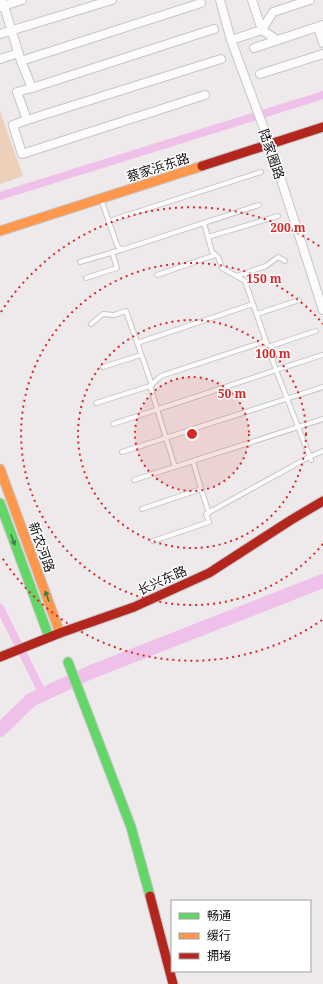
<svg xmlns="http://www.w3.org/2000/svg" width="323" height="984" viewBox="0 0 323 984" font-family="'Noto Serif','Noto Sans SC',serif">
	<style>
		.green { fill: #edd0b9 }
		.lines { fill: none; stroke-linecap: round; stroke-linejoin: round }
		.canal { stroke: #efc1ea; stroke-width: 8 }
		.river { stroke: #efc1ea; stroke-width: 14 }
		.lane-casing { stroke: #c7c5c5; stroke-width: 6 }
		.street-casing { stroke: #c7c5c5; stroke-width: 10 }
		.fast-casing { stroke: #c7c5c5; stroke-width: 11 }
		.slow-casing { stroke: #c7c5c5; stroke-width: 11 }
		.jam-casing { stroke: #c7c5c5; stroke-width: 11 }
		.lane { stroke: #fcfcfc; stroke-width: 4 }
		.street { stroke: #fcfcfc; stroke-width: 8 }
		.fast { stroke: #63d668; stroke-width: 9 }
		.slow { stroke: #ff974d; stroke-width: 9 }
		.jam { stroke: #b3261e; stroke-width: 9 }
		.oneway { fill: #3f7d41 }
		.ring { fill: none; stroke: #d62828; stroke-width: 2; stroke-dasharray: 2 4 }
		.labels { text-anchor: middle; stroke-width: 3; stroke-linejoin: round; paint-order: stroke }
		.street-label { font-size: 13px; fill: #131111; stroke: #fff }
		.centre { fill: #d62828; stroke: #fff; stroke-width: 2 }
		.ring-label { font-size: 12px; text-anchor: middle; font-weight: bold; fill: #d62828; stroke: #fff; stroke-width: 3; stroke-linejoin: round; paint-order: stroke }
	</style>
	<rect width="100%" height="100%" fill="#eeeaeb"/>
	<path class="green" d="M0,111L23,176L0,184Z"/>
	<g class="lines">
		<path class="canal" d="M0,196L323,95
			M0,608L43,694"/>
		<path class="river" d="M0,730L31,700L91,672L323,581"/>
		<g class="lane-casing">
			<path id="lane" d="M101,199L117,245L121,250L259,205
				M109,221L261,172
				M204,223L212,252L218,257L222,268L245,281L276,370L311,460
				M208,237L278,216
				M80,262L121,250
				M157,275L215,255
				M237,276L266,266L278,257L285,261
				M86,278L117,268L112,252
				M257,314L299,300
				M91,324L103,314L114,315L126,311L152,385
				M137,343L253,304
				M268,347L316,331
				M103,367L141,355
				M150,386L175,467
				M96,403L150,386L161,376L266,341
				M113,424L322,355
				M122,452L323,387
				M193,461L201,489
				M134,480L323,419
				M142,509L201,489L209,513
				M153,541L209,522L206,514L309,457L323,451"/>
		</g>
		<g class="street-casing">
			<path id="street" d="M2,0L21,61L32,88L214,29
				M220,0L231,40L270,145L323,310
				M0,7L22,0
				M318,27L323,43
				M0,34L112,0
				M231,40L262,30L252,0
				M277,40L262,30L273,12L310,0
				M254,48L323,25
				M0,59L19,53
				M21,61L201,3
				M260,74L323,54
				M32,88L17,92L27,120L221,59
				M27,120L13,125L22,154L205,95"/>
		</g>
		<g class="fast-casing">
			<path id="fast" d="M0,503L49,637
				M68,662L131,827L150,896"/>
		</g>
		<g class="slow-casing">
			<path id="slow" d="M0,231L202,166
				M0,469L60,633"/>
		</g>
		<g class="jam-casing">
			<path id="jam" d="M202,166L323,127
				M0,657L60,633L134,607L209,573L291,520L323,501
				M150,896L173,984"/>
		</g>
		<use href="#lane" class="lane"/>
		<use href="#street" class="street"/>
		<use href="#fast" class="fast"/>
		<use href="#slow" class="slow"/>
		<use href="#jam" class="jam"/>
	</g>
	<defs><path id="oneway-solid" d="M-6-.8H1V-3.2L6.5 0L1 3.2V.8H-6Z"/></defs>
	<g class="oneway">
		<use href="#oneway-solid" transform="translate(13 540) rotate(70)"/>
		<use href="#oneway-solid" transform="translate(47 596) rotate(-110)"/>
	</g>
	<circle cx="192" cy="434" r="57" fill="#d62828" fill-opacity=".12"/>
	<g class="ring">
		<circle cx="192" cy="434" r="57"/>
		<circle cx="192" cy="434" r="114"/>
		<path d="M323 544A171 171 0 1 1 323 324"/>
		<path d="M322 620A227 227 0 0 1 1 556M1 312A227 227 0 0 1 322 248"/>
	</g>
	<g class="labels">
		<g class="street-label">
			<text transform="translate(272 154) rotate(71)" y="5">陆家圈路</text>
			<text transform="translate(158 167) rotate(-18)" y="5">蔡家浜东路</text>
			<text transform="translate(42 547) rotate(70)" y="5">新农河路</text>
			<text transform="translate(162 580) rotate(-24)" y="5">长兴东路</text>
		</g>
	</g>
	<circle cx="192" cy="434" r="6" class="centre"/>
	<g class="ring-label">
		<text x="288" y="232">200 m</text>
		<text x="264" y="283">150 m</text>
		<text x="273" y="358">100 m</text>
		<text x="232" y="398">50 m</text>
	</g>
	<rect x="171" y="900" width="140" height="72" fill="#ffffff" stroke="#a1a0a0"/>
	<rect x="179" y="913" width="20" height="6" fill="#63d668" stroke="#a1a0a0"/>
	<text x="207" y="920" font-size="12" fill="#131111">畅通</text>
	<rect x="179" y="933" width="20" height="6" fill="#ff974d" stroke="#a1a0a0"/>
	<text x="207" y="940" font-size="12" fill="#131111">缓行</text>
	<rect x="179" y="953" width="20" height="6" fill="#b3261e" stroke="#a1a0a0"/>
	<text x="207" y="960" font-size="12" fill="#131111">拥堵</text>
</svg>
